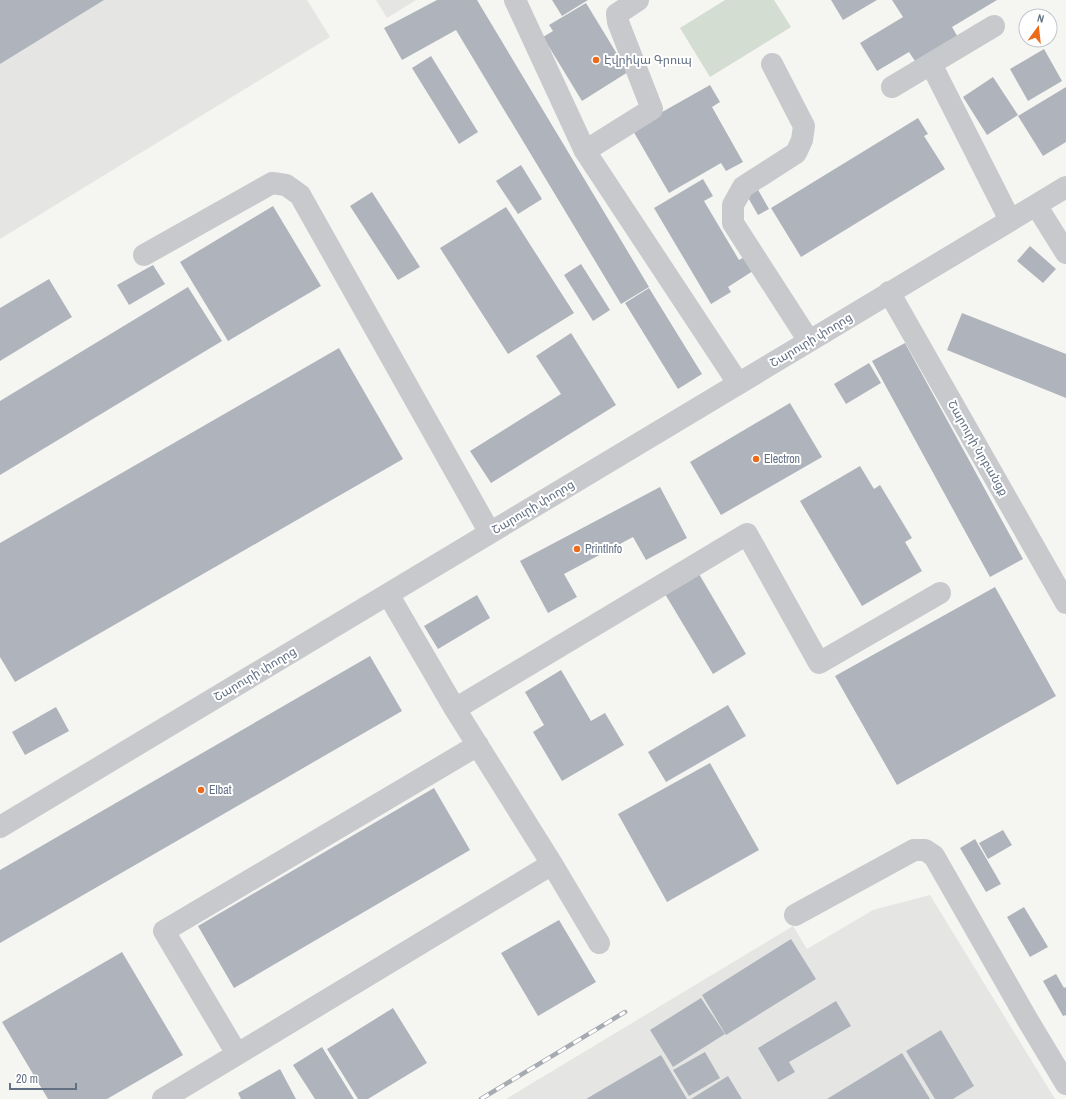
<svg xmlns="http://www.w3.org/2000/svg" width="1066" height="1099" viewBox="0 0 1066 1099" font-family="'Archivo Narrow','Noto Sans Armenian',sans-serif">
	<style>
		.built { fill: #e5e6e4 }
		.green { fill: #d4ddd2 }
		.building { fill: #afb4bc }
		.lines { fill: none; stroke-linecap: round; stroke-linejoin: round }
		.minor { stroke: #c7c9cd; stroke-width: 22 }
		.rail-casing { stroke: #a6aab1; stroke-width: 4.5 }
		.rail { stroke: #fff; stroke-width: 3; stroke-dasharray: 9; stroke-linecap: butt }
		.poi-dot { fill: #ec6b1a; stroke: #fff; stroke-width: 1.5 }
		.labels { text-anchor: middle; stroke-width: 4; stroke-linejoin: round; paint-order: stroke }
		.poi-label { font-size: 12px; fill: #627084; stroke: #fff; text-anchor: start }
		.street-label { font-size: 12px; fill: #627084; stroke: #fff }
	</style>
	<rect width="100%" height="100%" fill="#f5f5f1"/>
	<path class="built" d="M0,0H307L330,37L0,239Z
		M376,0H416L387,18Z
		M930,895L1055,1099H506L793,926L807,949L873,910Z"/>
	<path class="green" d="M725,0H774L791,27L710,77L680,28Z"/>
	<path class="building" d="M0,0H104L0,64Z
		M437,0H477L649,287L621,304L456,30L402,60L384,28Z
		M552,0H588L562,16Z
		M831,0H877L843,20Z
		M892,0H997L952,27L959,39L917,64L909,52L877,71L860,43L903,17Z
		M586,3L628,72L582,101L543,37L553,31L549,25Z
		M1044,49L1062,81L1028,101L1010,69Z
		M431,56L478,132L459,144L412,68Z
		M993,77L1018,115L987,135L963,97Z
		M710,85L720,102L712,107L743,162L726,171L721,163L669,193L632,129Z
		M1066,87V142L1043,156L1018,116Z
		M918,118L928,134L924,136L945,169L801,257L771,208Z
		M521,165L542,199L518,214L496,181Z
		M703,179L713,196L704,201L739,260L748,255L756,269L728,287L731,292L711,304L654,208Z
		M757,188L769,209L758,215L746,194Z
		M372,192L420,267L398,280L350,206Z
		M273,206L321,286L228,341L180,262Z
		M506,207L574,313L508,354L440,248Z
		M1030,246L1056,269L1043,283L1017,261Z
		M581,264L610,310L593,321L564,275Z
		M153,265L165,284L129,305L117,285Z
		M49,279L72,317L0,361V308Z
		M188,287L222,341L0,475V401Z
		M649,288L702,374L678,389L625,303Z
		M962,313L1066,354V398L947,350Z
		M571,333L616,405L491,483L470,451L561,394L536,356Z
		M905,343L1023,559L990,577L872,361Z
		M339,348L403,459L15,682L0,657V543Z
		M869,363L881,383L846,404L834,384Z
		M790,403L822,457L721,515L690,462Z
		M860,466L874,489L880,485L912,538L905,542L922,571L862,606L800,501Z
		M660,487L687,538L646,560L633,537L564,574L577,597L548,613L520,561Z
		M699,574L746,654L713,674L665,594Z
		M995,587L1056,696L897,785L835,676Z
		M477,595L490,618L438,649L424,626Z
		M370,656L402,711L0,943V870Z
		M561,670L591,721L605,713L624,745L562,781L533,732L544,725L525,692Z
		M728,705L746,736L666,782L648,752Z
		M56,707L69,731L25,755L12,732Z
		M710,763L759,850L667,902L618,814Z
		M434,788L470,850L234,988L198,926Z
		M1003,830L1012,845L988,859L979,843Z
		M975,839L1001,884L986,892L960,848Z
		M1024,907L1048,947L1030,957L1007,917Z
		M559,920L596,982L538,1016L501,953Z
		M791,939L816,979L726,1035L702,995Z
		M122,952L183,1055L107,1099H48L2,1022Z
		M1056,974L1064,988L1066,987V1015L1063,1016L1043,981Z
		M701,998L725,1034L673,1067L650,1030Z
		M836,1001L851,1026L789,1062L795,1072L778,1082L758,1048Z
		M393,1008L427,1063L368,1099H358L327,1049Z
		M941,1030L974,1086L953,1099H935L906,1051Z
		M322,1047L354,1099H315L293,1065Z
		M705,1052L720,1078L689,1096L673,1070Z
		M902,1053L930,1099H827Z
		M661,1055L687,1099H586Z
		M280,1069L296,1099H241L238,1093Z
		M728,1076L742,1099H691Z"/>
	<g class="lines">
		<path class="minor" d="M515,0L585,151L738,383
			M772,64L804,126L802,140L796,153L743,187L733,205V223L809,341
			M931,64L1010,220
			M892,87L994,26
			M585,151L652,109L618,22L617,14L638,0
			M1036,205L1066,253
			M144,255L272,183L286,185L300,195L490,533
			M889,292L1066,603
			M388,594L455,709L552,864L599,943
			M455,709L747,534L819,663L940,593
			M0,827L1066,187
			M795,915L914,850H925L934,856L1027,1019L1066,1084
			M237,1054L164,931L478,745
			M163,1099L552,864"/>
		<g class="rail-casing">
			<path id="rail" d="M481,1099L625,1012"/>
		</g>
		<use href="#rail" class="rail"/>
	</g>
	<g class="poi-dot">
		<circle cx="596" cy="60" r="4"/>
		<circle cx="756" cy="459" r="4"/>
		<circle cx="577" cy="549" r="4"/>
		<circle cx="201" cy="790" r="4"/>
	</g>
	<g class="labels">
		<g class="poi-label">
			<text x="604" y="64">Էվրիկա Գրուպ</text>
			<text x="764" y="463">Electron</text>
			<text x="585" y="553">PrintInfo</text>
			<text x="209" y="794">Elbat</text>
		</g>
		<g class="street-label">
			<text transform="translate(811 340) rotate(-31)" y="4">Շարուրի փողոց</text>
			<text transform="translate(978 448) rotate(60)" y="4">Շարուրի նրբանցք</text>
			<text transform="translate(533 507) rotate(-31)" y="4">Շարուրի փողոց</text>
			<text transform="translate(255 674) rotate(-31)" y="4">Շարուրի փողոց</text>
		</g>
	</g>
	<g transform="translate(1038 28) rotate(15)"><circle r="19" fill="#ffffff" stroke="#c0c6ce"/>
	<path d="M0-3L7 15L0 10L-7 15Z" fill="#ec6b1a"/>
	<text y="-6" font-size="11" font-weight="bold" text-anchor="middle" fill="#627084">N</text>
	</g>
	<path d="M10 1083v6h66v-6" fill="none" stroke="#627084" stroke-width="2"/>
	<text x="16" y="1083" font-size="12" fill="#627084" stroke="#ffffff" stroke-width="3" paint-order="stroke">20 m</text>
</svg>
